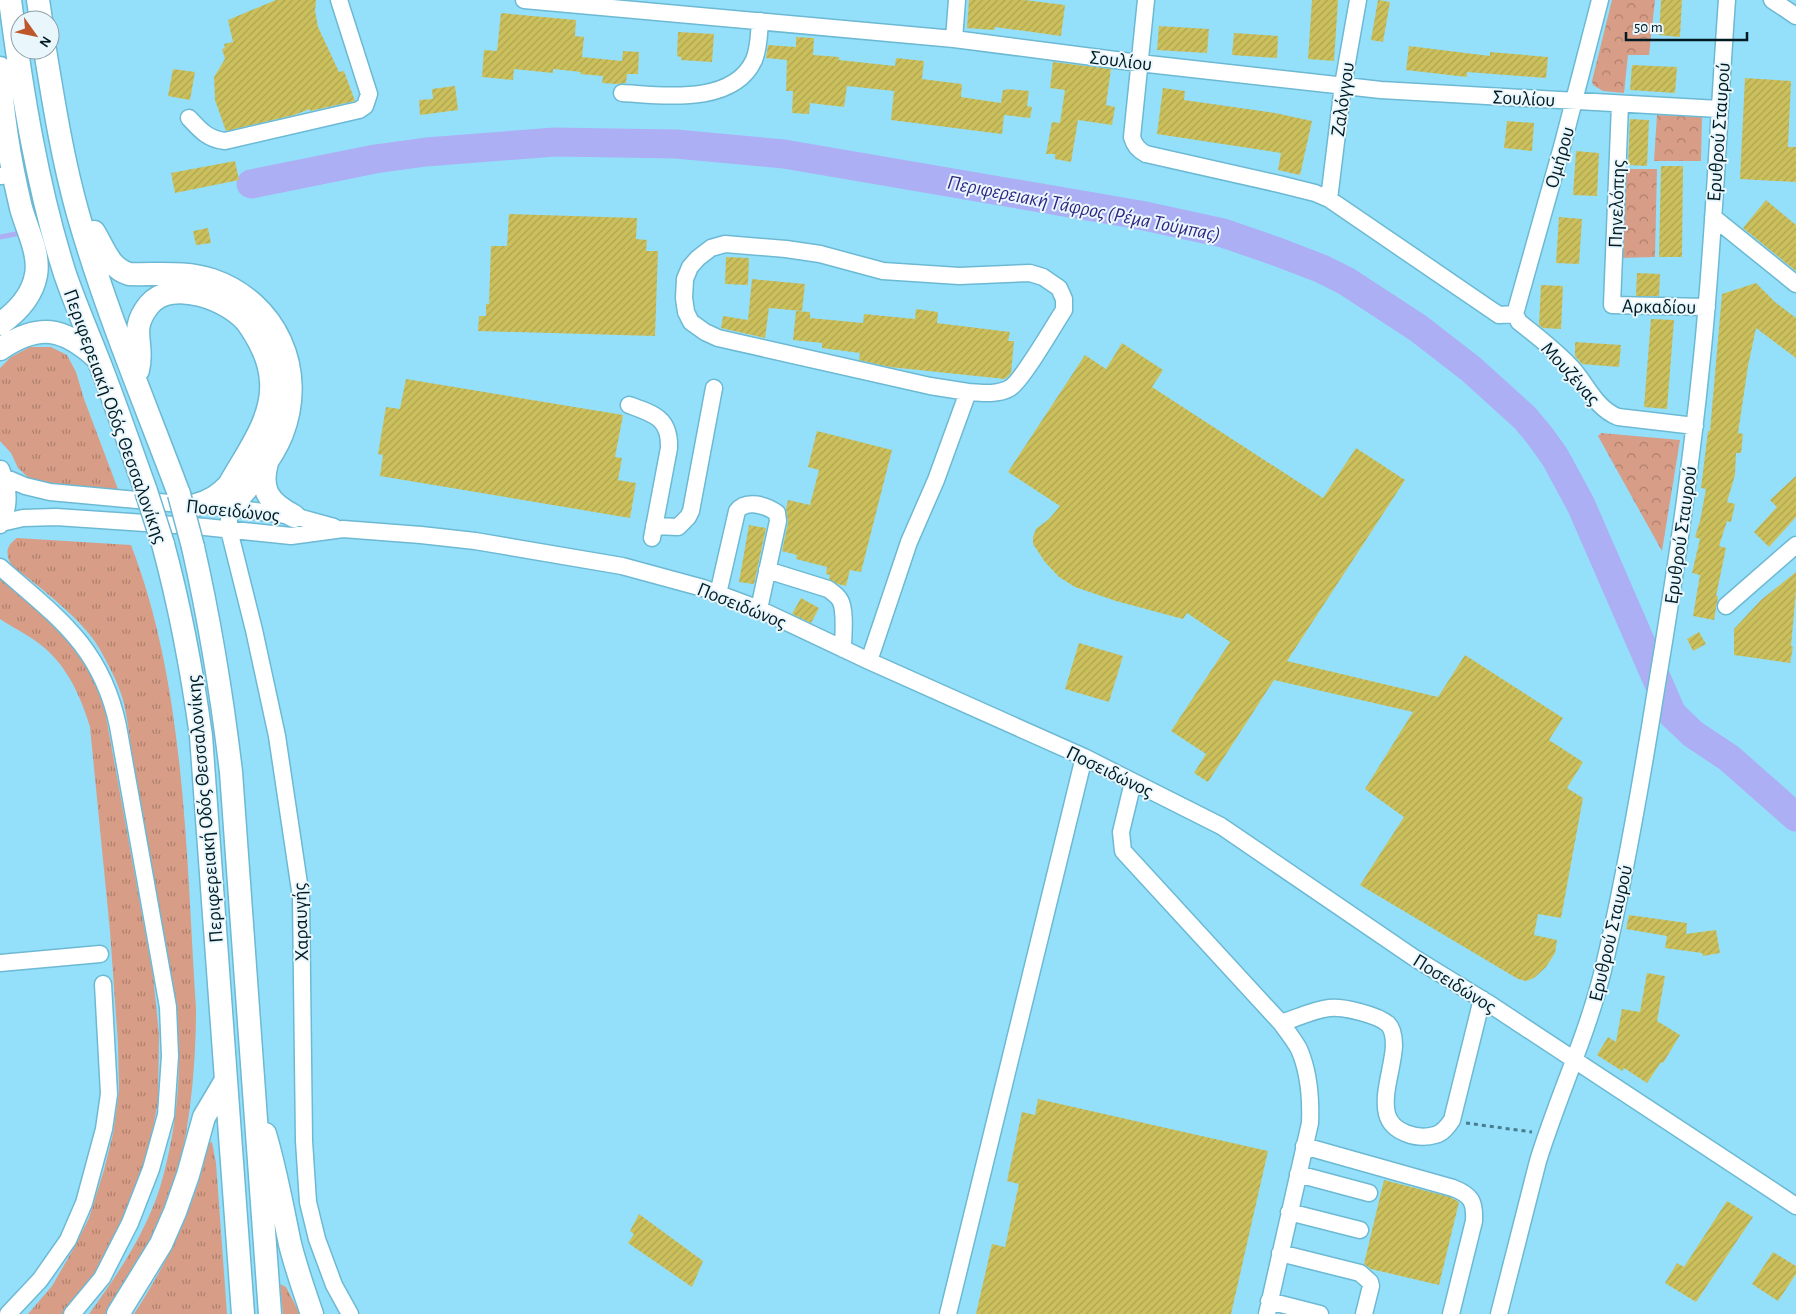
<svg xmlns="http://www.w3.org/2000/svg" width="1796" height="1314" viewBox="0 0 1796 1314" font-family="'Alegreya Sans',sans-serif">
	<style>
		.grass { fill: url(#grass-tufts) }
		.park { fill: url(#park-crowns) }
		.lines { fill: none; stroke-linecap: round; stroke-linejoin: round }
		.stream { stroke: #adaff4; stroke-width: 5 }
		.river { stroke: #adaff4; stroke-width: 29 }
		.building { fill: url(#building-hatch) }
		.minor-casing { stroke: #6db9d3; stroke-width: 19 }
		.highway-casing { stroke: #6db9d3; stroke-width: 25 }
		.path { stroke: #497c8e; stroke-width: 3; stroke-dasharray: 4 4; stroke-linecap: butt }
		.minor { stroke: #fff; stroke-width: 16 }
		.highway { stroke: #fff; stroke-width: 22 }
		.highway-bridge-casing { stroke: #6db9d3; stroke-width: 25; stroke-linecap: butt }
		.highway-bridge { stroke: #fff; stroke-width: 22 }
		.labels { text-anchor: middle; stroke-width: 4; stroke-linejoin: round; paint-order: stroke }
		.street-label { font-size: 20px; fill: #001b24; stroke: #e9f7fd }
		.water-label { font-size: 21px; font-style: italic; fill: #332483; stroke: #e9f7fd }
	</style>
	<defs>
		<pattern id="grass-tufts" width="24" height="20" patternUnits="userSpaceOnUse" patternTransform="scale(1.25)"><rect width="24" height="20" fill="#d89d86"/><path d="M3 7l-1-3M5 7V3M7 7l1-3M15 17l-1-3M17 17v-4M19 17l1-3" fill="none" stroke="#ad7f6d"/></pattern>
		<pattern id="park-crowns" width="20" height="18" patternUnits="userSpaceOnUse" patternTransform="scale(1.25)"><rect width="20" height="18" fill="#d89d86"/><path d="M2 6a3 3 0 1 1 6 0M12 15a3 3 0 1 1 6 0" fill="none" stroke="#ad7f6d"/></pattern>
		<pattern id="building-hatch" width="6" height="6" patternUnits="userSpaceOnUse" patternTransform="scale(1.25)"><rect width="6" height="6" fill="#ccc05d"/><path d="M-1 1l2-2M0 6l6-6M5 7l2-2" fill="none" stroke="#ada451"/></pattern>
	</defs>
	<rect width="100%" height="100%" fill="#94e0fb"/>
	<path class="grass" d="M30,347H51L67,355L76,372L84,399L119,492L45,487L31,480L18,468L11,453L0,441V368L11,357Z
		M17,538L131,545C186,687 186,857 196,1008C196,1079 187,1173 154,1236C140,1262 123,1288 107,1314H89C120,1271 151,1226 164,1173C176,1126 182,1076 177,1027C175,994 168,962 163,930C154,882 145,833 136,785C131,757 130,727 123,700C118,682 108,664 99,648C84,621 38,585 13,567C5,556 5,546 17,538Z
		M0,575L43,611L83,653L103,700L153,975L159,1034L158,1101L149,1151L118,1237L90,1282L64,1314H28L52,1286L74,1248L89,1218L104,1170L113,1134L119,1091L118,1044L110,931L90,727C80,694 66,663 37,642C25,633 12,627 0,619Z
		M212,1142L216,1163L227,1314H134C160,1274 183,1230 198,1184C202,1170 205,1156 209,1143Z
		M280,1284L286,1287L300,1314H283Z"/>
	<path class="park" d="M1612,0H1655L1649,55H1628L1624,93L1603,91L1593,85L1592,81Z
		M1657,115L1702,117L1701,161H1654Z
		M1621,169H1657L1655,257L1618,258Z
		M1601,433L1680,440L1662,551L1598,436Z"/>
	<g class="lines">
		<path class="stream" d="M0,237L16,234"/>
		<path class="river" d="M251,184L375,159L426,152L555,142L676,144L784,154L1140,215L1223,233L1278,252L1322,269L1346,281L1418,328L1471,369L1525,418L1540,436L1555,457L1581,505L1672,714L1693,734L1729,758L1796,817"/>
	</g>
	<path class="building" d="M276,0H316L315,11L318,27L339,72L344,71L355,101L310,111V109L294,115L226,131L215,100L214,77L225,59L222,49L225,48L224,44L233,42L228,20Z
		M969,0H1024L1065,5L1061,36L995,27L994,30L967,28Z
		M1312,0H1338L1334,61L1308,59Z
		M1378,0L1390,2L1383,42L1371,40Z
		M1661,0H1682L1680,37L1659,35Z
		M501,13L576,20L575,36L584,37L582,57L622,61L623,51L639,52L638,74H627L626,83L617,84L602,83L603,76L580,74L581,72L553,69V73L514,69L513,80L482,77L484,50L497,51Z
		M1159,26L1209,29L1207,53L1157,50Z
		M678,32L714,34L712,62L681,60V57L677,56Z
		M1234,33L1278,36L1277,58L1232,55Z
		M796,37L814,38L813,55L839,57V60L895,66L896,58L924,61L922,79L962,84L961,97L1001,103L1003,90H1006L1007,89L1029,91L1027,106L1032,107L1030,118L1004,115L1002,134L891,120L894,91L847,86L844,107L810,103L809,114L792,113L793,91H786L787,60L766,58L768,45L796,47Z
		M1409,46L1490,56V52L1548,57L1546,78L1467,72V77L1406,70Z
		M1053,62L1111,69L1106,105L1115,107L1112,125L1078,120L1071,162L1055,159V154H1046L1052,122L1060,123L1065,90L1050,88Z
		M1632,65L1677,67L1675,93L1630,90Z
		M173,69L195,72L190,100L168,96Z
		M1745,78L1791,81L1788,147H1796V182L1740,179Z
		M455,86L458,110L420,115L419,100L433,99L432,89Z
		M1163,88L1185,91L1184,100L1275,113L1312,121L1300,175L1278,170L1281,153L1157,134Z
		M1630,119L1649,120L1647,166L1628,165Z
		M1507,121L1534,123L1532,151L1504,148Z
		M1576,151L1599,153L1597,196L1573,195Z
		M235,161L239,180L175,193L171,173Z
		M1661,166H1683L1682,257H1659Z
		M1766,200L1796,225V271L1743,228Z
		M509,214L637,218L636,239L647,240L646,251H658L655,336L478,331L479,316H486V304H489L491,246H507Z
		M1559,217L1582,219L1579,264L1556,263Z
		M208,228L211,243L196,245L193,231Z
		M726,257L749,258L748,285L725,284Z
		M1637,273L1660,274L1659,296H1636Z
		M752,279L805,284L802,311L769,308L765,338L721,328L723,316L748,320Z
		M1756,283L1775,302L1796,318V358L1756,328L1748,366L1738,433L1743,434L1741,453H1736L1735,475L1727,502L1735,504L1731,522L1727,521L1719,546L1726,548L1716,596H1718L1714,620L1693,616L1700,575L1692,573L1700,539L1695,537L1700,521L1706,489L1701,488L1708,431H1710L1722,294Z
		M1541,285L1563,286L1561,329L1543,328L1539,325Z
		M916,309L938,312L937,323L1010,332L1008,341H1014L1011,373L1005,379L890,367L859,360L860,353L822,348V343L793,340L796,311L810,312V318L863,323L864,314L915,319Z
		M1651,319L1674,320L1667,409L1644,407Z
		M1575,342L1621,345L1619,367L1582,364L1575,356Z
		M1122,343L1163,370L1152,387L1323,498L1356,448L1405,480L1287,661L1438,697L1465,655L1563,718L1549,740L1583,762L1567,788L1583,798L1561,918L1538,914L1534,935L1557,940L1555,953L1546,967L1534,978L1526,981L1518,979L1360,885L1404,817L1365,789L1413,712L1274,680L1208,782L1194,773L1206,754L1171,731L1230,642L1187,613L1183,619L1116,601L1075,587L1059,577L1045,562L1033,544V537L1036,529L1049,519L1060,506L1008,472L1085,355L1106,369Z
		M406,379L623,415L615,457L622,458L618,480L636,483L630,518L380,476L383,455L378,454L386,407L400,409Z
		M817,431L892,450L861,572L850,570L846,586L838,584L829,579L830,575L826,574L827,567L796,559L797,555L782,551L788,523L786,509L788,500L810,505L819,470L808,467Z
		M1796,476V517L1769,547L1754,532L1777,507L1770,500Z
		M749,525L766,528L754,584L739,582Z
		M1796,572V591L1791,646L1793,647L1790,663L1734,655V629L1761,600Z
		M801,598L819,608L811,623L792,614Z
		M1699,632L1706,644L1693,651L1687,639Z
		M1079,643L1123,656L1109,702L1065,689Z
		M1629,915L1687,923L1686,934L1716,930L1720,953L1703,956L1702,953L1665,948L1667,936L1626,929Z
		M1647,973L1665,976L1657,1021L1680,1035L1663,1063L1661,1062L1647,1083L1624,1068L1622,1071L1597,1055L1608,1037L1616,1042L1622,1009L1640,1012Z
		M1038,1099L1268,1151L1231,1314H976L992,1244L1005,1247L1019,1184L1007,1181L1022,1112L1035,1115Z
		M1384,1180L1450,1197L1459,1202L1439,1285L1371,1269L1364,1264Z
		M1727,1201L1753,1217L1696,1302L1665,1283L1677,1263L1684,1267Z
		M639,1214L703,1261L692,1287L628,1243L634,1234L630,1231Z
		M1773,1252L1796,1266V1274L1778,1301L1752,1284Z"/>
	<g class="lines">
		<g class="minor-casing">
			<path id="minor" d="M524,0L954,39L1139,63L1381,90L1719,109
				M1146,0L1132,137C1134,145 1138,150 1146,154L1279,184L1315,193L1329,199L1490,309L1499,315L1515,314
				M1772,0L1796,16
				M954,39L957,0
				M622,93C662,95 733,106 754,60C759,48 759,34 760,21
				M1620,104L1612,305L1707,307
				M189,118C201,131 208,139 225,141L359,110L365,106L369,94L339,0
				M0,176H2
				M1329,199L1343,85L1358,0
				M1713,217L1796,284
				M1515,314L1563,143L1600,0
				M1515,314L1519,322C1537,336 1555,350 1571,367C1587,384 1595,408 1618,417L1695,426
				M629,405C654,414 670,418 669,448L652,538
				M4,477L25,486L50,492L191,505
				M223,507L294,516L334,527
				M229,519V530L254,630L277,736L301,897L304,1141L308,1202L317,1239L334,1285L350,1314
				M1,523L23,518L56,517L205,527L291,536L343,529L421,535L475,541L622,566L703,588L759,609L869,661L1084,757L1221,826L1413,957L1488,1003L1796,1206
				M0,525C11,507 9,488 1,469
				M654,526L678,527L688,517L691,511L714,388
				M0,567C57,617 101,646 118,726L168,1007L170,1056L166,1115L151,1169L130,1223L102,1278L72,1314
				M767,570L828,589C832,592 837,595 840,600C846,610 843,637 843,649
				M718,594L737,511C746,499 766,505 777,513L778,521L759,609
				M1726,606L1796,545
				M869,661L909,542L936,480L968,392L930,386L718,338L705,332L691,322L686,312L684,298L685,279L690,267L698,258L711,248L725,244L786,249L820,254L883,271L959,276L1030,273L1043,277L1059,288L1064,299V310C1054,325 1022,381 1010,388C998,395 981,393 968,392
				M1133,782L1121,832L1123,851L1281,1023C1287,1031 1294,1040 1299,1049C1309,1072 1311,1099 1310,1123L1267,1314
				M0,963L100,954
				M1281,1023C1297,1018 1313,1010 1329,1008C1342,1006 1378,1015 1388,1024C1393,1029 1394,1038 1394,1046C1393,1067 1382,1094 1387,1114C1392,1133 1418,1140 1435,1135C1443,1133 1448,1126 1452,1120L1482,999
				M1304,1146L1453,1188C1471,1195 1475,1201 1474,1221L1451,1314
				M1298,1174L1369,1193
				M1289,1212L1360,1230
				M1280,1253L1360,1273L1370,1282L1371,1286L1364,1314
				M1269,1301L1320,1314
				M8,1314L40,1280L68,1240L84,1203L104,1129L109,1094L103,984
				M948,1314L1084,757
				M1499,1314L1538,1161C1558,1096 1587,1036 1603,970C1625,878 1641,784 1656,690C1674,583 1690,475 1701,367C1714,245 1718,122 1727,0"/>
		</g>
		<g class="highway-casing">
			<path id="highway" d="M10,0C22,92 37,186 65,274C75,303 87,331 98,359C115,402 130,447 146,491
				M38,0L41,20
				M45,50C54,105 63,161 78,214C105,309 144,401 179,494
				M0,68C2,115 10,162 21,208C27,230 40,253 36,275C32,297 17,312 0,324
				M94,232C104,248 109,268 129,274C156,275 185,271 212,280C276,302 307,370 282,434C272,459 248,489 229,508
				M0,349C39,323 63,327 97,358
				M138,370C145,343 128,331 149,305C171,277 232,300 249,325C260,341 270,362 271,381C274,419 246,454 229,485C219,496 209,502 196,505
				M268,459C259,489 267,502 294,516
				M163,544C180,607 192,671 201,736L243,1314
				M193,547C210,622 222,696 231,772L270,1314
				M265,1134C276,1171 282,1206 290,1244C296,1268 304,1291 312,1314
				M118,1314L161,1244L175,1212L188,1175L204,1117L226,1080"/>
		</g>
		<path class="path" d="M1466,1123L1532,1132"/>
		<use href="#minor" class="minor"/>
		<use href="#highway" class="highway"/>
		<g class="highway-bridge-casing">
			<path id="highway-bridge" d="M146,491L163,544
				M179,494L193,547"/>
		</g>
		<use href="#highway-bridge" class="highway-bridge"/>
	</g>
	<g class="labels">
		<g class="street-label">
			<text transform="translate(1121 60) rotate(7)" y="7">Σουλίου</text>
			<text transform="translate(1524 98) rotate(3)" y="7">Σουλίου</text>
			<text transform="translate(1342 99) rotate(-82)" y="7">Ζαλόγγου</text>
			<text transform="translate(1718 132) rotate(-86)" y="7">Ερυθρού Σταυρού</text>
			<text transform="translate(1559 157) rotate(-74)" y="7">Ομήρου</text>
			<text transform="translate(1616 204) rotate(-88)" y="7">Πηνελόπης</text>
			<text transform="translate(1659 306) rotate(1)" y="7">Αρκαδίου</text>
			<text transform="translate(1571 373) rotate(48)" y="7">Μουζένας</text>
			<text transform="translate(116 416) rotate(70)" y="7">Περιφερειακή Οδός Θεσσαλονίκης</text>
			<text transform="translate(233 510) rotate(6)" y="7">Ποσειδώνος</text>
			<text transform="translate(1680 535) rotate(-82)" y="7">Ερυθρού Σταυρού</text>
			<text transform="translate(742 605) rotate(22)" y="7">Ποσειδώνος</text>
			<text transform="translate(1110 771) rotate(26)" y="7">Ποσειδώνος</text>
			<text transform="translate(204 809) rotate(-95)" y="7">Περιφερειακή Οδός Θεσσαλονίκης</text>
			<text transform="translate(300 922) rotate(-92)" y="7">Χαραυγής</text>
			<text transform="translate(1610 933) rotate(-77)" y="7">Ερυθρού Σταυρού</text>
			<text transform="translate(1455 983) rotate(32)" y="7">Ποσειδώνος</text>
		</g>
		<g class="water-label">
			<text transform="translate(1084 208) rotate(11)" y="7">Περιφερειακή Τάφρος (Ρέμα Τούμπας)</text>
		</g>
	</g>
	<g transform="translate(35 35) rotate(123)"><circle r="24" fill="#e9f7fd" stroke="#8c9fa6"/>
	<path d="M0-4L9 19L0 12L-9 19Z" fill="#be582b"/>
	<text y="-8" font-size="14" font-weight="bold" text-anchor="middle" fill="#001b24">N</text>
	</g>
	<path d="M1626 32v8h121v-8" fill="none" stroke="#001b24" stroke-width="2.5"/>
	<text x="1634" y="32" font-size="15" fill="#001b24" stroke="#e9f7fd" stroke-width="4" paint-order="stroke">50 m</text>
</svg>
